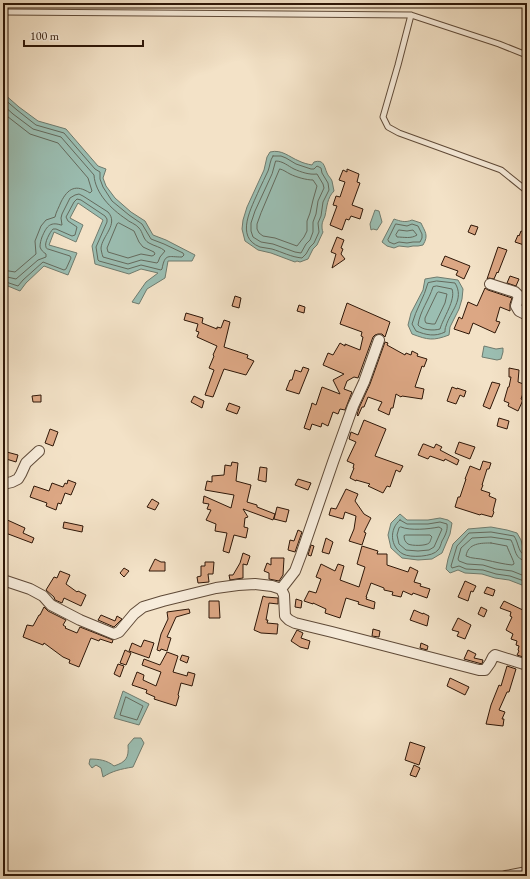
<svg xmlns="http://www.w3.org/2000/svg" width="530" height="879" viewBox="0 0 530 879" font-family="'EB Garamond',serif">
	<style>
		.water { fill: #9bbeb2; stroke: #6f7b6e }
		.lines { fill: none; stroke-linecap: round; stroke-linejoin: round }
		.shore { stroke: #646a5d; stroke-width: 1 }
		.building { fill: #dca784; stroke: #2e1708 }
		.service-casing { stroke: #5f4a38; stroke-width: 7 }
		.minor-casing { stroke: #5f4a38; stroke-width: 12 }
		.service { stroke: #f7ecdb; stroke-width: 5 }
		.minor { stroke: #f7ecdb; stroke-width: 10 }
	</style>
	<rect width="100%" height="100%" fill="#f3e2c7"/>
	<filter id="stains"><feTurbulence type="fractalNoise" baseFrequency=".005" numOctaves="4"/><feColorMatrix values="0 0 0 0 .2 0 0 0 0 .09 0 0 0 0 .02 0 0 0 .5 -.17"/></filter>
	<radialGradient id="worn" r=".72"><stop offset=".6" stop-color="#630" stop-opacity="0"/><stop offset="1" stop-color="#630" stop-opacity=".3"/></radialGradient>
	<path class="water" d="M3,93L19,107L38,121L66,129L98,166L106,169L103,178L106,186L115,198L131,212L145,221L153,235L166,240L195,255L192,261H168L165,278L147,289L139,304L132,302L146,282L158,273L141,269L129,274L95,264L92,246L103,220L78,203L70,218L83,225L76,242L54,232L49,245L77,253L68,275L44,266L26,283L20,291L3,284Z
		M270,152C282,149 289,157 299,161C303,163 307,164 312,165L314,162C324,159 324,166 327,173C328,176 331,178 332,181C333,184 333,188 334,191C327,198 327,207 325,216C324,219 322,222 322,225C322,228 322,230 323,232L317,245L313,249L308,259L300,262L297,261L295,262L271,253L258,250L245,241L242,229L243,220L247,207L264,170L267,157Z
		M375,210L379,211L382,222L377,230L373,229L371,230L370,224Z
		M394,219C400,221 405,223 412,220L421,223C425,232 429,235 423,245L418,246H413L408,247L399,246L394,248L387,246L382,242Z
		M437,277L458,280L463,289L462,299L459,309L450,327L449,335C433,341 428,340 412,334L408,325L411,313L423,290L425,279Z
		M484,346L496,349L503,348V352L501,359L497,360L482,357Z
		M400,514L407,520H428L440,518L448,520L452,523L450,534L442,553L432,559L418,560L402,558L391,548L388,535L391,523Z
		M491,527L507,530L517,533L521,540L523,548L527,556V586L522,585L509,580L495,578L482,574L465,573L458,570L450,573L446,569L448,559L453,544L468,529Z
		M123,691L149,704L139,725L114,718Z
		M134,738H141L144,743L133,767C121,769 112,771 103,777L101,768L96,765L92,768L89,764L90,759C98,759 107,760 114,766C126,762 129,758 128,745Z"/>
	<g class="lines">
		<path class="shore" d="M3,98L17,110L36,125L64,133L95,169L100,172V179L103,187L112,201L129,215L142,224L151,239L164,244L183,253L184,255L182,257C168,257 165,253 162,269L161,270L141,265L128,269L99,261L98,260L96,247L107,222V219L105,216L81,200L77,199L74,202L66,217L68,221L77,227L75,235L72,236L56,229H53C50,232 44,243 46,247C46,248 47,249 48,249L70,256L71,258L66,269L64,270L43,262L23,280L18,286L3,281
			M3,105L13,114L33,129L61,137L94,175C95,193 111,209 126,219C129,222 136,224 139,228C143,232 143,240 149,243C154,246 161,247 165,251L160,257L158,262L157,263L141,260L128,264L103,257C102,254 101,250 101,248C102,236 119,224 108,212L83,196L79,194L75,195L70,198L62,214L61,218L62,225H61C49,221 46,228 42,237C41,240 40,243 40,247C41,250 43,252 46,254V257L38,260L16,279L3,276
			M3,113L30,134L58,143L88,178L92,191L90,193C76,184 68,188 61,202C59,207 56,212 55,217L46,220L41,226L35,241L36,254L15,272L3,270
			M273,156H281L286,158L296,164L311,169H314L317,166L321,168L322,173L328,183L329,190L323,202L321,216L318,223L319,232L314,243L310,247L306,254L302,258C291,257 282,252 272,249C268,248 264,248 260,247C234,237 252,207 259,190C262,184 265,177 268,171C270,166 270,160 273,156Z
			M276,161C283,161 288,166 294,169C301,172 309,175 317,174L323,184L324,188L318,201L316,214L313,222V232L310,240L306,244L301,253L295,252L273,244L261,242L253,237L251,231V223L255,211L272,174Z
			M280,169C284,170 286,172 290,174C296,177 306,180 313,180L317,186L313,200L310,213L307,221V231L304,237L297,246L275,238L263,236L259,233L257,229V224L261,213Z
			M119,223L134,231L139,242L143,247L154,252L155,254L154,255L152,256L141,254L128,258L108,252L107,248L117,224Z
			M396,224L407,226L412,224L418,226L422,234V238L420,242H413L407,243L399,242L394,244L389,242L388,240Z
			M399,230L407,231L413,230L417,235C411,239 404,237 397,237L396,235Z
			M437,281L455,283C465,299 450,312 446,326C445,328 445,330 445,332C435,337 426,335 416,331L412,324C416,309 424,298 428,283Z
			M437,286L452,289C456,300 443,318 440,329C433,331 422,330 418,325C420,311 429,300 433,287Z
			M439,292L447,294L445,303L435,324H432L426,323L425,321V318L437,293Z
			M400,520L407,524H428L440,522L447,524C448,530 445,536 442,541C441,544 440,548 438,550C433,557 410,558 403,554C390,547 389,529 400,520Z
			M401,527C410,531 429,529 439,527L442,529L434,547L429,550L418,551L406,550L399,544L397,535L399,528Z
			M406,535H430L432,537C431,538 430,543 429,543C426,546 412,546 408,544C405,542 404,539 404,536Z
			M491,543L507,546C508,550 514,561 514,564L512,565C503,564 495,562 486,560C479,558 472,559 466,556C468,543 481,543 491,543Z
			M527,556C518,555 519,543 514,536L491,532L469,533L457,546L451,566L452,568L459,566L466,569L483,570L496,574L510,576L527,582
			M527,561C514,560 516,549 511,540L491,537L472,538L461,548L458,559L459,561L467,564L483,565L496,569L512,571L527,577
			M126,697L143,706L137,720L120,715L125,699Z"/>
	</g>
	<path class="building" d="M347,169L359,174L357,182L360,183L352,205L363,209L360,219L351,216L349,220L346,219L342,230L330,225L337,206L333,205L336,196L340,197L345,182L339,180L343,170L347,172Z
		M471,225L478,227L475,235L468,232Z
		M521,231L527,233V246L515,242L518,235L519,236Z
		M337,237L344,240L341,248L343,249L341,254L345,259L332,268L336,254L331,252Z
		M498,247L507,250L498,273L497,272L494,279L489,278L487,279Z
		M445,256L470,266L464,279L456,275L458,271L441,265Z
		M510,276L519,279L516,286L507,283Z
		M485,288L488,290L512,298L510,304V311L500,307L496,321L500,322L495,333L473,323L469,334L454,329L459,317L462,319L468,302L477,306Z
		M235,296L241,298L239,308L232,306Z
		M347,303L390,322L385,337L382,334H378L375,335L373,337L358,378L354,377L347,381L344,389L352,392L345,410L340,409L338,414L333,412L328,426L322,423L321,427L312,424L310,430L304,428L311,407L312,403L316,405L322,387L340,394L333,380L344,374L323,365L328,353L333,355L340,343L345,346V344L360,350L363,337L361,336L362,332L340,324Z
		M299,305L305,307L304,313L297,311Z
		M186,313L203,318L202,323L217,329V327L221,328L224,320L230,322L224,347L248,355L247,358L254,361L246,375L224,369L213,397L205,395L214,370L209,368L214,356L213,355L217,346L197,337L199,332L196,331L198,324L184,320Z
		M385,342L388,343L387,345L405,355L406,353L411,355L412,351L418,354L417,356L427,359L424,367L422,366L415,387L424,389L422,399L402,396L401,397L396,394L393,408H391L389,415L378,410L382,402L368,397L364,407H362L358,416L357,415L359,408L370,384Z
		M303,367L309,369L299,394L286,390L290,380H292L295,370L301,372Z
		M509,368L519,370L518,382L526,385L521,399L523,400L518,411L508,406L509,403L504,401L508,387H509L511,377H509Z
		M492,382L500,384L490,409L483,406Z
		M452,387L457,389V388L466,391L464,397L460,395L456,404L447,401Z
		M41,395V402H33L32,396Z
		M194,396L204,401L202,408L191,402Z
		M229,403L240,407L237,414L226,410Z
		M499,418L509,421L507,429L497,426Z
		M364,420L386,429L375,456L403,466L400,472L396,470L390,487L387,486L383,493L368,486L370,484L356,480V481L350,478L354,468H353L354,464L347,461L356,442L349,439L351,432L358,435Z
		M50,429L58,432L53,446L45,443Z
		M459,442L475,447L470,459L455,453Z
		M423,444H424L434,448L436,444L442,447L440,450L459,460L457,465L445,459L444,461L430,456L428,459L418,455Z
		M3,451L18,455L16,462L3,458Z
		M483,461L491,463L489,469H487L482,485H483L481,490L490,493L489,496L496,499L493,511L494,512L492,517L481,514L480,515L455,507L458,497H460L466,479H465L470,466L480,470Z
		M232,462L238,463L236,481L251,485L247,502L257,505V507L275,514L273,520L243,509L248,517L245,518L244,527L248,528L246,538L234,535L229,553L223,551L227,533L215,531L216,524L206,520L211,510L207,509L209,504L203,503L204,496L231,508L234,495L205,490L207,481L212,482V476L224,475L225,465L231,466Z
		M260,467L267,468L266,482L258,480Z
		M298,479L311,483L308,490L295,485Z
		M68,480L76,483L71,495L65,493L61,504L58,503L56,510L46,506L47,503L30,497L34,486L49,491L52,483L63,487L65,483L67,484Z
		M346,489L358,494L355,501L364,514L371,518L364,532L366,533L362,545L349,541L354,529L356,516L345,512L343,519L329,515L331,508L336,509Z
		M152,499L159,503L155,510L147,507Z
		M277,507L289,510L286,522L274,519Z
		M3,518L25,528L23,533L34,538L32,543L3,532Z
		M64,522L83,526L82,532L63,528Z
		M298,530L302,532L295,552L288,550L290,540L294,541Z
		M326,538L333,542L329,554L322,552Z
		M311,545L314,546L311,556L308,555Z
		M362,546L378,551L377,554H387V565L408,572L410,567L418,571L414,582L421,584L420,586L430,589L427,598L413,593L412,595L403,591L401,597L392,595L393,592L384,590V588L371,583L366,597H367L366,599L375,602L374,609L358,604L359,602L346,598L340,618L325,613L326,609L313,603V604L304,601L309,591L316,593L321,579L316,577L321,564L335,571L338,564L344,566L340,580L359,587L365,567L357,564Z
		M243,553L250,556L247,565L243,564V578L230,580L229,575H233L240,563Z
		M271,558H284L283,575L279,581L269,579V573L264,571L267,563L271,565Z
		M155,559L161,562H165V571H149Z
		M205,562H214L213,574H208L209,582L198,583L197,577L201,576V566H205Z
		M124,568L129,571L124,577L120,573Z
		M60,571L70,575L66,584L77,592L78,591L86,595L81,606L64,598L62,603L55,600L54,597L46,590L54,577L57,578Z
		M465,581L476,586L473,592L471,591L468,601L458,597Z
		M487,587L495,590L493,596L484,593Z
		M263,596L266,597L278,598V604L269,603L266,620H268L267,623L278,624L277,634L261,633L254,630Z
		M296,599L302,601L301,608L295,607Z
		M209,601H219L220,618H209Z
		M504,601L527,612V626L524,635L527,636V647L523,657L517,655L519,651L518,650L519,646L516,645L517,641L511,639L513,634L506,630L512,617L510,616L511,612L500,608Z
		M44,607L48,611L66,620L63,625L66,627L65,628L77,633L80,627L113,640L112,643L100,639L99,641L91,638L79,667L69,663L70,660L63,657L44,643L43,645L23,637L27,625L33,626L39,615H40Z
		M481,607L487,610L484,617L478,614Z
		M189,609L190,613L176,617L167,637L171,638L167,651L161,649L160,651L157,650L161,634L168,619L167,612Z
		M414,610L423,614V613L429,616L427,626L410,620Z
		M101,615L115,621L117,616L122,619L114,627L98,620Z
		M458,618L471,625L465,639L457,636L459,632L452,630Z
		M373,629L380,631L379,637L372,636Z
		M297,630L303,633L301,638L310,641L308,649L300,647L291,641Z
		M144,640L154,643L149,658L129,651L132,643L141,647Z
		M421,643L428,646L427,650L420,648Z
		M125,650L131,653L126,665L120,663Z
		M468,650L476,654L474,658L483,660L482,664L464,659Z
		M167,652L178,656L173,672L187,676L188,672L195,674L192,686L181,683L178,695L179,696L176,706L154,699L155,697L146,693L147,690L132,685L137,672L144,675L143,680L156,686L161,672L142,665L144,659L160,665Z
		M182,655L189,657L187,663L180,660Z
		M118,664L124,666L120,677L114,674Z
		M507,666L516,669L509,692H507L499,710L505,712L502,719H504L503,726L486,724L491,705L499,685L501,686Z
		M450,678L469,687L465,695L447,686Z
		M410,742L425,747L419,765L405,760Z
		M414,765L420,768L416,777L410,775Z"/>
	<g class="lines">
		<g class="service-casing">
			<path id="service" d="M3,12L411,15L499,44L524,54L527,56
				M411,15L398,65L383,117L388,127L399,133L501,170L527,191"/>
		</g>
		<g class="minor-casing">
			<path id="minor" d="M490,284L515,292L519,296L516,306L519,311L527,315
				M3,484L12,482L18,479L21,474L26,463L39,451
				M3,580L30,589L43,596L51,605L80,620L114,634L119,632L134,614L143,607L163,601L216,588L238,585L255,584L272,586L281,589L284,595L285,616L289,620L295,623L332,632L479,670H485L490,663L493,657L495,655L527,665
				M281,589L295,571L301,555L333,462L353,406L364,382L379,340
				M506,876L527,872"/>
		</g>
		<use href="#service" class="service"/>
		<use href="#minor" class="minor"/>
	</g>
	<rect width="530" height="879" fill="none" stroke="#f3e2c7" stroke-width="16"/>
	<rect x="4" y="4" width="522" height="871" fill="none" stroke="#2e1708" stroke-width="2"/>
	<rect x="8" y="8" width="514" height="863" fill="none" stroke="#2e1708"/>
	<path d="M24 40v6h119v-6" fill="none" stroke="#2e1708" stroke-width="2"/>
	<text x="30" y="40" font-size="12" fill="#2e1708" stroke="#f7ecdb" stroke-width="3" paint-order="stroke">100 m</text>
	<rect width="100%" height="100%" filter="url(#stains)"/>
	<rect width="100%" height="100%" fill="url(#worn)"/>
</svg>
